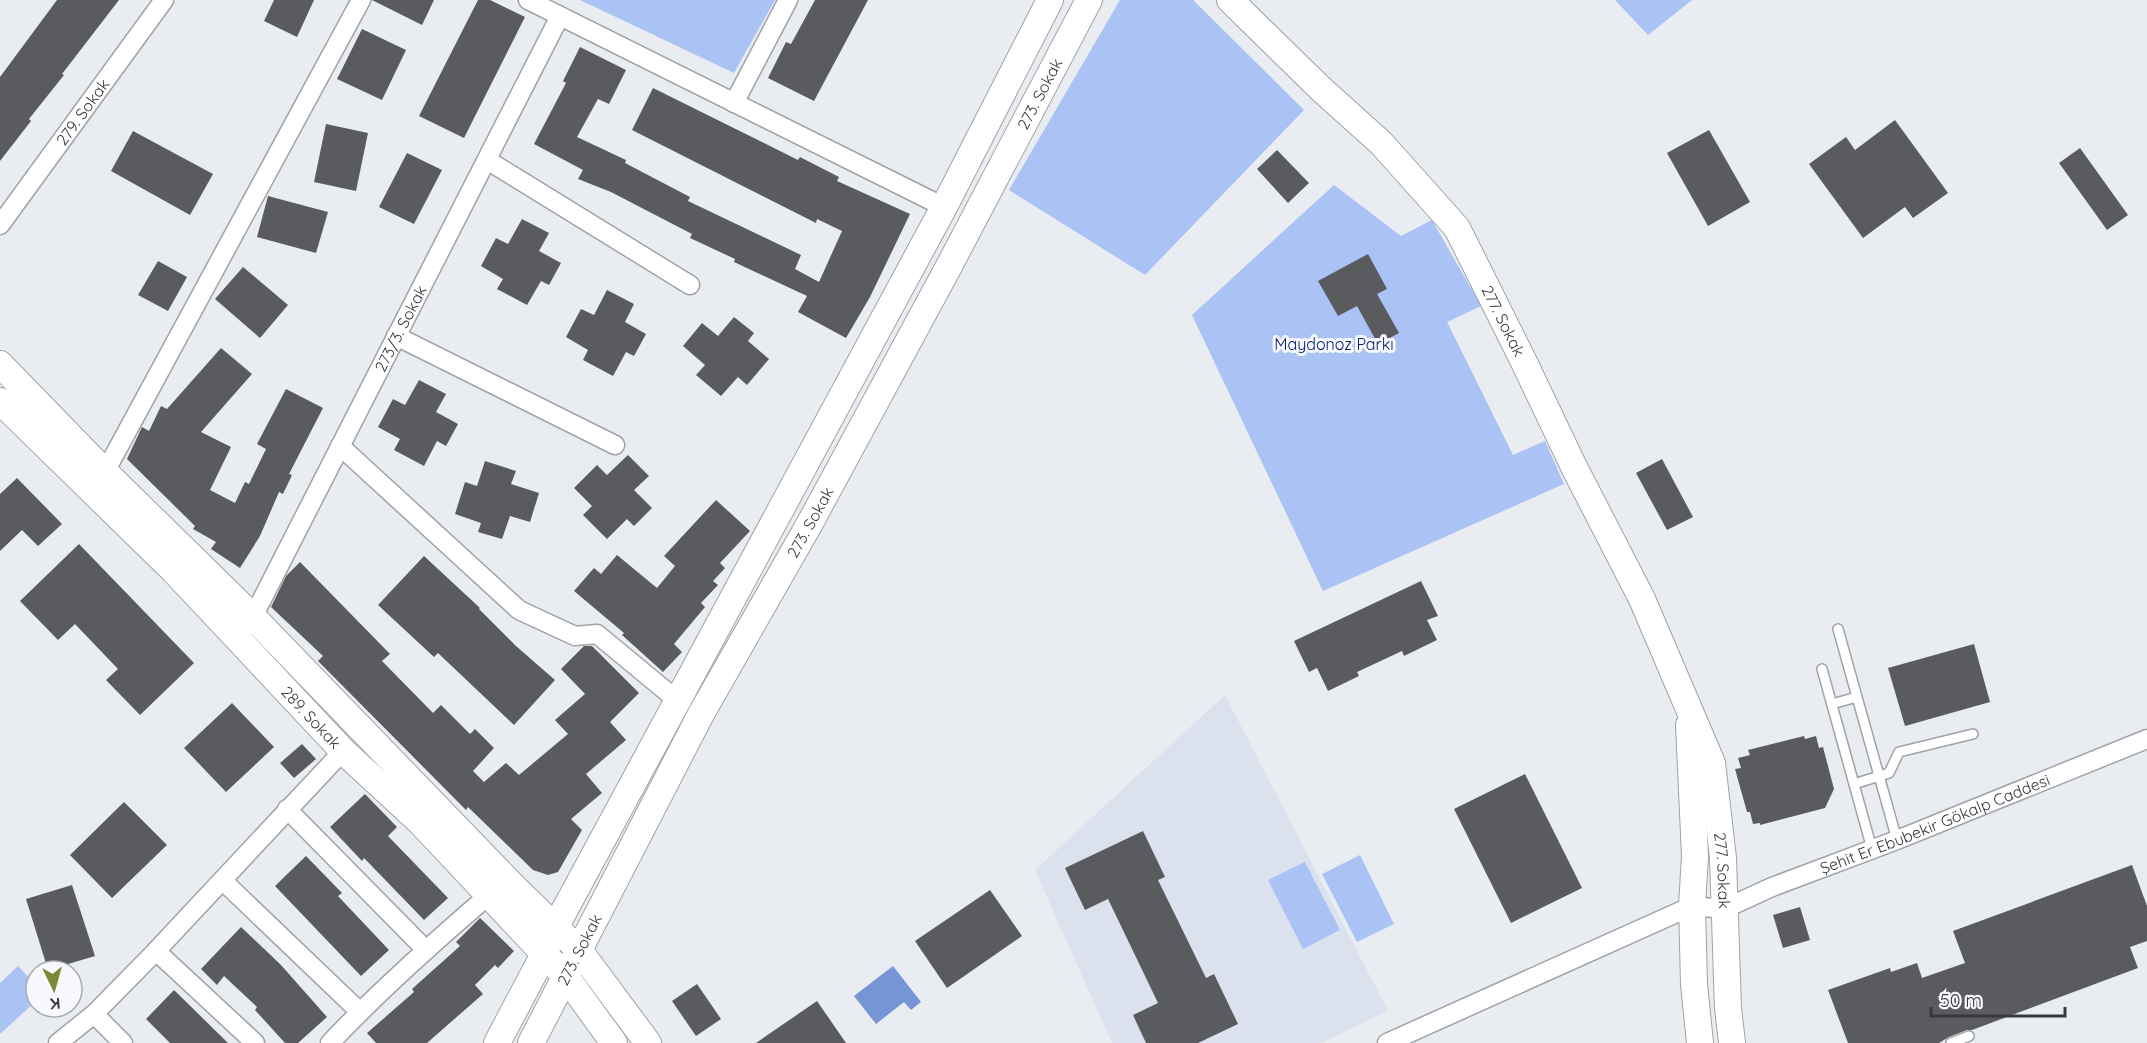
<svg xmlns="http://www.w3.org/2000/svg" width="2147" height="1043" viewBox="0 0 2147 1043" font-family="Quicksand,sans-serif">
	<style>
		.built { fill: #dbe1ed }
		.green { fill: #aac2f4 }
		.water { fill: #7794d7 }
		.building { fill: #595b5f }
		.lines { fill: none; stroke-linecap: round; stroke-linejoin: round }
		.lane-casing { stroke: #a0a2a7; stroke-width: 12 }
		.street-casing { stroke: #a0a2a7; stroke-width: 21 }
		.secondary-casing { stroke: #a0a2a7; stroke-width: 28 }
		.lane { stroke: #fff; stroke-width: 9 }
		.street { stroke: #fff; stroke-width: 18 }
		.secondary { stroke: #fff; stroke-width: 26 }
		.labels { text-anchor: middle; stroke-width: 6; stroke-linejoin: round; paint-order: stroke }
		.street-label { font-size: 16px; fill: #38393b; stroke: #f7f9ff }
		.park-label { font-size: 16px; fill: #0b216e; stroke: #f7f9ff }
	</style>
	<rect width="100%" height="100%" fill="#e9ecf1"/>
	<path class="built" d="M1225,695L1388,1011L1321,1043H1112L1035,870Z"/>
	<path class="green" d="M580,0H775L734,73Z
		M1120,0H1193L1304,110L1145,275L1009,190Z
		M1615,0H1692L1648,35Z
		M1334,185L1401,236L1432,220L1481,306L1447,322L1513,455L1545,441L1564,484L1323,591L1192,315Z
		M1360,855L1394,924L1357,942L1322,874Z
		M1305,862L1340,930L1303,949L1268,880Z
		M18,966L36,985V1001L0,1034V983Z"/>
	<path class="water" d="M893,966L921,1002L911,1010L904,1002L876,1024L854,996Z"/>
	<path class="building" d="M57,0H119L62,74L64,75L29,119L31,121L0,161V77Z
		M274,0H314L297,37L264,21Z
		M372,0H434L422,25Z
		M478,0H490L525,17L464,138L419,116Z
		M815,0H868L814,101L768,78L786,42L791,44Z
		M362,29L406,50L382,100L337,79Z
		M580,47L626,70L609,104L598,99L577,137L626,160L625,163L690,197L688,201L801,255L795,269L819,282L842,231L817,219L816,223L632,130L653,88L798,160L800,157L839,177L837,181L910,214L870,297L846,338L798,312L807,296L734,262L735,259L690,238L692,234L611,192L578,179L583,170L534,144L566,83L563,81Z
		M1895,120L1948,193L1913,218L1905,207L1863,238L1809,164L1846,137L1855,150Z
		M326,124L368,133L356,191L314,182Z
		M1709,130L1750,202L1708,226L1667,153Z
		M133,131L213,174L190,215L111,171Z
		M2080,148L2128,215L2107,230L2059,163Z
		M1277,150L1309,183L1288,203L1257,169Z
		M407,153L442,170L414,224L379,207Z
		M268,196L328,212L316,253L257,237Z
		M522,219L549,233L539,251L561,263L549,285L541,281L527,305L497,289L503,279L481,266L496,238L508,244Z
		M1368,254L1387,289L1377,294L1399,333L1378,344L1357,306L1338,316L1318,281Z
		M158,261L187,277L168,311L138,295Z
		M243,267L288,305L260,338L215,299Z
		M607,290L634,304L625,322L646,334L634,356L626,352L613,376L583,360L588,350L566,337L581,309L594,315Z
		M734,317L754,333L748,341L769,359L747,385L738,377L721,396L696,375L705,365L683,346L702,323L718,336Z
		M221,348L252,374L201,432L231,447L210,490L235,503L245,482L249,484L266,449L257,444L286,389L323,408L289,474L292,475L283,494L279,492L260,536L240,568L211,549L216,542L193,529L195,526L127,459L142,427L149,431L161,406L167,409Z
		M419,380L446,394L436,412L458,424L446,446L437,441L424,466L394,450L400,439L378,427L393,399L405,405Z
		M628,455L649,476L634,490L652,508L634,526L627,519L607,539L583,515L592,506L574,488L597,465L607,475Z
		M1662,459L1693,517L1667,530L1636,473Z
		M485,461L516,471L511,484L539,493L530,522L510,516L502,539L478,532L481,523L455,514L465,482L477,486Z
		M17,478L62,524L38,546L22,530L0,551V494Z
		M716,500L750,531L720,563L725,568L713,581L718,585L701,603L705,607L674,644L682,652L663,672L622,635L624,633L574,591L594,568L601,574L617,555L657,588L675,566L664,556Z
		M79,544L194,663L140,715L106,680L118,669L75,624L58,640L20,601Z
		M424,556L480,608L479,609L516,646L555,680L514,725L438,653L434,657L378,605Z
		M300,562L390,654L382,661L433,713L441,705L470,734L475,729L494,748L473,771L484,782L506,763L519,775L568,734L555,720L585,694L561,669L584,646H592L639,693L610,722L626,740L586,774L602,793L571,819L582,830L558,872L548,875L533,870L468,807L466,810L318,661L323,656L271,607L286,576Z
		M1421,581L1438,616L1427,620L1437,640L1404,656L1402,651L1357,672L1359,676L1328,691L1317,668L1309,672L1294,641Z
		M1974,644L1990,702L1905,726L1888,668Z
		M232,703L274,747L226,792L184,748Z
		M1804,736L1805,739L1816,736L1819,748L1823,747L1834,789L1825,808L1760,825V823L1753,824L1750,812H1747L1735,769L1741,768L1738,758L1750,755L1748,750Z
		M302,744L316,759L294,778L280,763Z
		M1525,774L1582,888L1511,923L1454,809Z
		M365,794L397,827L388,836L448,898L424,920L364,858L362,861L330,827Z
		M124,802L167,845L112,898L70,855Z
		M1143,831L1165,877L1158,880L1206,978L1214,974L1238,1024L1198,1043H1146L1133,1015L1158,1003L1108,899L1085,910L1065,868Z
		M306,856L342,893L338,896L389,950L361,976L275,886Z
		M2132,865L2147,906V941L2130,947L2138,968L1972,1030H1967L1949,1037L1939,1043H1848L1828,990L1890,968L1891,972L1917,963L1922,978L1965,963L1953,931Z
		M72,885L95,956L48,970L26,899Z
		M990,890L1022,936L947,988L915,941Z
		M1800,907L1810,940L1783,948L1773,915Z
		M480,918L514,951L498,968L495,965L475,985L483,994L427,1043H376L367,1033L414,992L412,989L460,946L456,942Z
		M241,927L281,965L327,1017L298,1043H285L255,1010L257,1007L224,976L217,985L201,969Z
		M697,984L721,1019L696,1036L672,1001Z
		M174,990L228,1043H170L146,1019Z
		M817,1001L846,1043H756Z"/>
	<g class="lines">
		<g class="lane-casing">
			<path id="lane" d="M1838,629L1897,840
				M1822,669L1872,849
				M1832,704L1857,697
				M1854,784L1889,773L1899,752L1973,734
				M1951,1043L1969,1036"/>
		</g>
		<g class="street-casing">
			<g id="street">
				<path d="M528,0L944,207"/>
				<path d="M734,103L788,0"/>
				<path d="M487,160L690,285"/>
				<path id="s1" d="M0,225L164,0"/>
				<path d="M396,336L615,445"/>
				<path d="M340,446L519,610L575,636L597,634L678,701"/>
				<path d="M105,472L361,0"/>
				<path id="s2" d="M247,625L253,617L560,16"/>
				<path d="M287,809L426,950"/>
				<path d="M223,881L360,1012"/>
				<path d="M156,951L255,1043"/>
				<path d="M94,1014L123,1043"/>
				<path d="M58,1043L94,1014L156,951L343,751"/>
				<path d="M330,1043C380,990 434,942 489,895"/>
				<path id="s3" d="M1387,1043L1692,906L1724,909L1772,887L1897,840L2147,739"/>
			</g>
		</g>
		<g class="secondary-casing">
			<g id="secondary">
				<path id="s4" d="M1230,0L1321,89L1381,143L1457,228L1523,360L1575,469L1642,599L1712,763L1723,858L1728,1008L1732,1043"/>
				<path d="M0,364L105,472L253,617L514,887L579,950L648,1043"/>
				<path id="s5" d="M0,401L174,571L343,751L420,822L566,977L614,1043"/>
				<path d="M1689,725L1695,856L1692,906L1694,984L1700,1043"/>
				<path d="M497,1043L544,954L556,926L944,207L1050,0"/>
				<path id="s6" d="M531,1043L701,714L810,523L948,268L1089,0"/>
			</g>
		</g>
		<use href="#lane" class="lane"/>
		<use href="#street" class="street"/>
		<use href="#secondary" class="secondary"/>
	</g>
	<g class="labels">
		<g class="street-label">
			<text dy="6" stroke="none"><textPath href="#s6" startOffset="1077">273. Sokak</textPath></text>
			<text dy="6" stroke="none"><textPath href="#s1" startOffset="140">279. Sokak</textPath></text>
			<text dy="6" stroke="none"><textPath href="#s4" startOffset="426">277. Sokak</textPath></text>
			<text dy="6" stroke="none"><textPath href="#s2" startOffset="334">273/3. Sokak</textPath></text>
			<text dy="6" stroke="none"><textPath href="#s6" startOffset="591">273. Sokak</textPath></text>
			<text dy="6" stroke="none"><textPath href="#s5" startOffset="444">289. Sokak</textPath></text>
			<text dy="6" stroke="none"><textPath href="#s3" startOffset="594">Şehit Er Ebubekir Gökalp Caddesi</textPath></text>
			<text dy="6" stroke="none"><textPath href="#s4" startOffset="1023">277. Sokak</textPath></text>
			<text dy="6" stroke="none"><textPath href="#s6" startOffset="105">273. Sokak</textPath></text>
		</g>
		<g class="park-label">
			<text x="1334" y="350">Maydonoz Parkı</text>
		</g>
	</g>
	<g transform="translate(54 989) rotate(175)"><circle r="28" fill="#f7f9ff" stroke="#abacb1" stroke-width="1.5"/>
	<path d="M0-4.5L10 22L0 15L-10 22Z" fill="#7d8734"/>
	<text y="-9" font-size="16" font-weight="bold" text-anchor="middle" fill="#38393b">K</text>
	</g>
	<path d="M1931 1007v9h134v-9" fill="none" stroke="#38393b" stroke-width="3"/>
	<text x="1940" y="1007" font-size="18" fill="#38393b" stroke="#f7f9ff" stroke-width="4.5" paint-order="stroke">50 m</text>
</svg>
